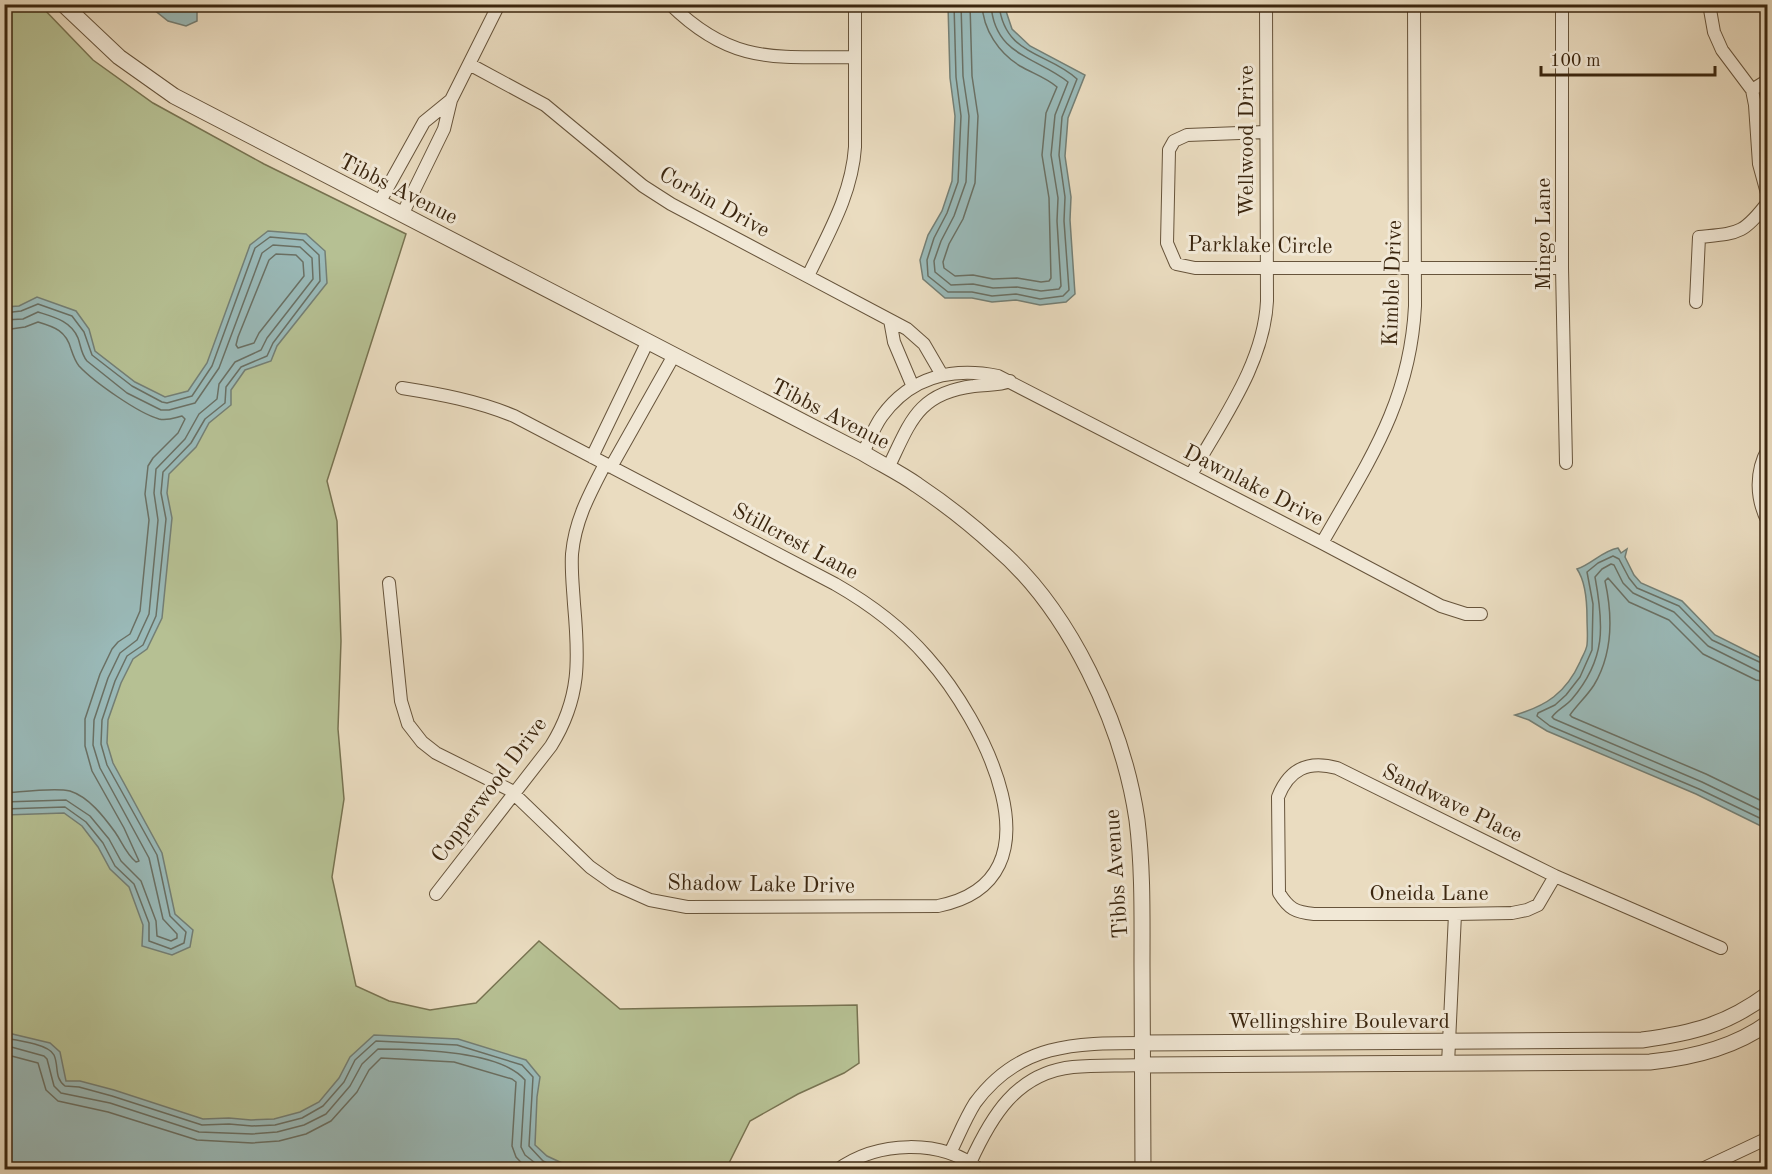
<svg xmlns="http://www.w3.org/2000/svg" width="1772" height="1174" viewBox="0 0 1772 1174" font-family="'Old Standard TT',serif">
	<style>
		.green { fill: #b6c093; stroke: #787351; stroke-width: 1.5 }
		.water { fill: #9abab9; stroke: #747f75; stroke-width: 1.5 }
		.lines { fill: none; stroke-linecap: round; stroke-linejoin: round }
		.shore { stroke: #6a7064; stroke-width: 1.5 }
		.minor-casing { stroke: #67543b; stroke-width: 14 }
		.tertiary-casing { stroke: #67543b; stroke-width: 17 }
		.minor { stroke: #f1e8d6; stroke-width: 12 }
		.tertiary { stroke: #f1e8d6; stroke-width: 15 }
		.labels { text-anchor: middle; stroke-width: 6; stroke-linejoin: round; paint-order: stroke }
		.street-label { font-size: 22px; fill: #3b260f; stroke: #f1e8d6 }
	</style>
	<rect width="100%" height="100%" fill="#eadcc0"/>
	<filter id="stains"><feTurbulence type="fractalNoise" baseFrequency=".00333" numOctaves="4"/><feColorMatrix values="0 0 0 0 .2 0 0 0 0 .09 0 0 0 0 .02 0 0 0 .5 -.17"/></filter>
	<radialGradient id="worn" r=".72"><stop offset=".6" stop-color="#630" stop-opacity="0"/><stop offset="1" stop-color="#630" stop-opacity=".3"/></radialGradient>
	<path class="green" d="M4,5H40L93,60L153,103L264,164L406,234L327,481L337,521L341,641L338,729L344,799L332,877L356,986L389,1001L430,1010L476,1003L539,941L620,1009L857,1005L859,1063L844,1073L798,1094L750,1121L726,1169H5Z"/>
	<path class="water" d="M148,5H197V21L186,26L168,21Z
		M948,5H1004L1012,29L1030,46L1085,75L1068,118L1065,156L1071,197L1070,220L1075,294L1066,302L1040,305L1016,300L992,302L972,298H945L923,279L920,260L928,235L942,211L952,181L955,116L950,78Z
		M268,231L306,234L325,251L327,283L277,346L271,361L245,370L231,390V405L209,423L196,447L169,474L167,493L172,518L162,618L147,649L133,659L121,683L108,720L107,743L113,763L162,853L175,914L193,930L190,947L172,955L142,946L143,925L129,887L110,869L98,847L82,826L64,813L5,815V307L19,306L37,297L76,311L89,329L95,351L135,382L165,397L188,391L207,363L250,245Z
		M1618,548L1621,553L1627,549L1625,557L1634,575L1641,583L1682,601L1715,635L1767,661V829L1696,794L1547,731L1529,720L1515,715C1546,706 1566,693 1580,662C1582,657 1586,651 1587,645C1588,636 1587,627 1587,618C1587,602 1586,582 1577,569C1592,564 1602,551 1618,548Z
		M4,1032L50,1043L60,1052L66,1081H80L114,1090L203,1119L229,1118L251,1120L274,1119L300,1112L319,1102L339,1078L350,1057L374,1035L458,1039L526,1060L540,1077L537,1097L535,1145L547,1156L575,1169H5Z"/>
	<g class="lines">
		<path class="shore" d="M954,4L956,77L961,116L958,182L947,213L934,238L927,260L928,276L948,292H972L992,296L1016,294L1040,299L1063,296L1069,290L1064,221L1065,197L1059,155L1062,117L1077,79C1048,52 1004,56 999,4
			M961,4L963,76L969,116L966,182L954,216L941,241L934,261L935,272L951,285L973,284L993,288L1017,287L1041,291L1059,289L1061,286L1057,221L1058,198L1051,155L1055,115L1068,82C1037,57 994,56 991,4
			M970,4L972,76L978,116L975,183L963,219L949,244L943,262L944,268L955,276L973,275L993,279L1017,278L1041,282L1049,281L1051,278L1049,198L1042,155L1046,113L1057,87C1047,78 1032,73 1020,66C999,53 983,30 982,4
			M276,254L296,255L303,262L304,276L259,333L254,343L238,348L236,345L238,337L269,260Z
			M4,313L21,311L38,304L72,316L84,332L92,355L132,386L162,402L167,403L192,396L212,366L255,248L270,237L303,240L319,255L320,281L273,343L267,356L241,367L226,387L225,403L205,419L191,443L163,472L161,493L166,519L156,616L143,645L127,656L115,681L102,720L101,744L107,765L157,855L170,916L186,932L184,943L171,949L149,941V923L134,884L115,866L103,843L86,822L65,807L4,809
			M4,320L23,319L38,312C54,317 71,321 78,338C81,346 81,354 87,361L127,393L161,410H169L195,403L219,368L262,253L273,245L300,247L312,258L313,279L267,338L261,350L235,362L219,384L217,399L199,414L185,439L156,469L154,493L158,520L149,614L137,640L120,653L108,678L94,720L93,745L100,768L149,858L163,919L177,934V938L171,941L157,936L156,921L141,881L121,861L109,839L90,816L66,800L4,802
			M4,330L25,327L38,322C55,327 66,331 71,349C73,355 75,361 79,366C94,382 138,413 159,419C167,421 174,418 182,416L185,419L178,433L153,458L148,466L145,494L149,520L140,611L130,634L118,642L112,649L100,674L85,719V746L92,771L124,828L139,861L136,862C126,854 122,842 115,832C104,817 89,797 70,791C55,787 21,792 4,793
			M1768,666L1712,640L1679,606L1637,588L1629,578L1619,559L1613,556L1598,563L1587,572L1593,604L1592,650L1580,677L1566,695L1555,705L1538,713L1537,716L1550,726L1699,789L1768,822
			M1768,673L1760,672L1708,646L1674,612L1633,593L1623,583L1614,565L1611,564L1602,569L1595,577C1604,626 1606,659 1572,699C1566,706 1557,710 1552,717L1554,719L1702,782L1768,814
			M1768,682L1756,680L1703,654L1669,620L1629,602L1608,578L1605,581C1613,617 1613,653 1594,685C1587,696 1577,705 1570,715L1572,717L1706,774L1768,804
			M4,1038C16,1040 49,1044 54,1055C59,1066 54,1078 65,1086L79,1087L112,1096L202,1125L229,1124L252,1126L275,1125L302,1118L323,1106L344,1082L355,1060L376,1041L457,1045L522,1065L533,1077L529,1146L543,1161L561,1170
			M4,1045L44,1056L47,1059L54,1086L61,1093L110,1103L199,1132L252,1134L277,1132L304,1125L326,1114L350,1086L362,1064L378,1049C415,1049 501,1051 525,1080L521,1147L525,1155L544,1170
			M4,1054L38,1063L46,1090L58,1101L108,1112L197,1140L252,1143L279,1141L306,1134L331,1121L357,1092L369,1070L381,1058L454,1062L512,1079L516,1082L512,1146L516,1157L528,1170"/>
		<g class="minor-casing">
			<path id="minor" d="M670,4C732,65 775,57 855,57
				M1562,4V268L1566,463
				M1709,4L1714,32L1722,50L1752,90L1755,105L1759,164L1768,197
				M469,64L545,105L643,186L671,204L907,329L924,344L942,375
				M1752,90L1768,80
				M1266,132L1187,135L1174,141L1169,150L1167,243L1176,264L1195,268H1562
				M379,203L424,122L451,100
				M402,215L444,129L451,100L499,4
				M808,276C828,234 852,194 855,147V4
				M1696,302L1699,237C1738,233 1743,235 1768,202
				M890,320L894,342L913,387
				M1768,449C1755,472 1756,499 1768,522
				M863,453C869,441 874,427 882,416C911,376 953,367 998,376L1322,543L1441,606L1466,614H1481
				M592,457L647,343
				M611,467L673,357
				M888,468C910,423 917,393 974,386C987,384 998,386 1010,381
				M1191,475C1221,421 1264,364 1267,301L1266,4
				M1322,543C1368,462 1410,403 1415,306L1414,4
				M389,583L401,701L408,724L422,742L436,753L510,790L590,867L614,884L650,900L687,907L938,906C1069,880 981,717 927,657C901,627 870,604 835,584L514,416C478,401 440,394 402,388
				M1555,876L1538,905L1527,910L1512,913L1455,914H1314C1295,912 1289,909 1279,893L1278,797C1289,769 1308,760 1337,768L1555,876L1721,948
				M436,894L551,746C581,698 579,659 574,604C573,587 571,571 572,554C575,520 590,493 605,464
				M1448,1064L1455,914
				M950,1153C958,1137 965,1119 975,1103C1019,1043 1075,1043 1142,1043
				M970,1163C991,1117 1016,1073 1073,1067C1096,1065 1119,1066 1142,1065
				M837,1170C877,1141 941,1138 980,1170
				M1700,1170L1768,1138"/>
		</g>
		<g class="tertiary-casing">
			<path id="tertiary" d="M63,4L119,57L174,96L863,453C881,464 900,473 917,485C944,503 972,525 996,547C1070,610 1123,725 1137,820C1143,868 1142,917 1142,965C1142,1033 1143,1101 1143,1170
				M1142,1043L1642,1040C1693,1033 1726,1025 1768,994
				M1142,1065L1650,1062C1690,1058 1735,1047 1768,1023"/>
		</g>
		<use href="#minor" class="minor"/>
		<use href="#tertiary" class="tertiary"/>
	</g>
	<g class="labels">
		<g class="street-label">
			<text transform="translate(1245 141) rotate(-90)" y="8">Wellwood Drive</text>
			<text transform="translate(399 188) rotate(27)" y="8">Tibbs Avenue</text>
			<text transform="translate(715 201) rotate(29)" y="8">Corbin Drive</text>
			<text transform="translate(1542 234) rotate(-90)" y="8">Mingo Lane</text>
			<text transform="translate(1260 244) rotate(1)" y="8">Parklake Circle</text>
			<text transform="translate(1391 283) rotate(-88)" y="8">Kimble Drive</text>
			<text transform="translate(831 413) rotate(27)" y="8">Tibbs Avenue</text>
			<text transform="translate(1254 484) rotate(27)" y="8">Dawnlake Drive</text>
			<text transform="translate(796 540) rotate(28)" y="8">Stillcrest Lane</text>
			<text transform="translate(488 789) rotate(-53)" y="8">Copperwood Drive</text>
			<text transform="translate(1453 802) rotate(26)" y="8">Sandwave Place</text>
			<text transform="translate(1115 874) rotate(-94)" y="8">Tibbs Avenue</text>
			<text transform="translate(761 883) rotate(1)" y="8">Shadow Lake Drive</text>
			<text x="1429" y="900">Oneida Lane</text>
			<text x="1339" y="1028">Wellingshire Boulevard</text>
		</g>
	</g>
	<rect width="1772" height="1174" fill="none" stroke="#eadcc0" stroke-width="24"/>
	<rect x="6" y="6" width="1760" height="1162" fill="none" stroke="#3b260f" stroke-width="3"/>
	<rect x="12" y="12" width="1748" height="1150" fill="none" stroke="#3b260f" stroke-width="1.5"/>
	<path d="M1541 66v9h174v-9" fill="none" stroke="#3b260f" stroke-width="3"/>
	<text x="1550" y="66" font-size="18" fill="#3b260f" stroke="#f1e8d6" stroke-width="4.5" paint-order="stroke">100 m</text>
	<rect width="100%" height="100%" filter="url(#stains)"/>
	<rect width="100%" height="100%" fill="url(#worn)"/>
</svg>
